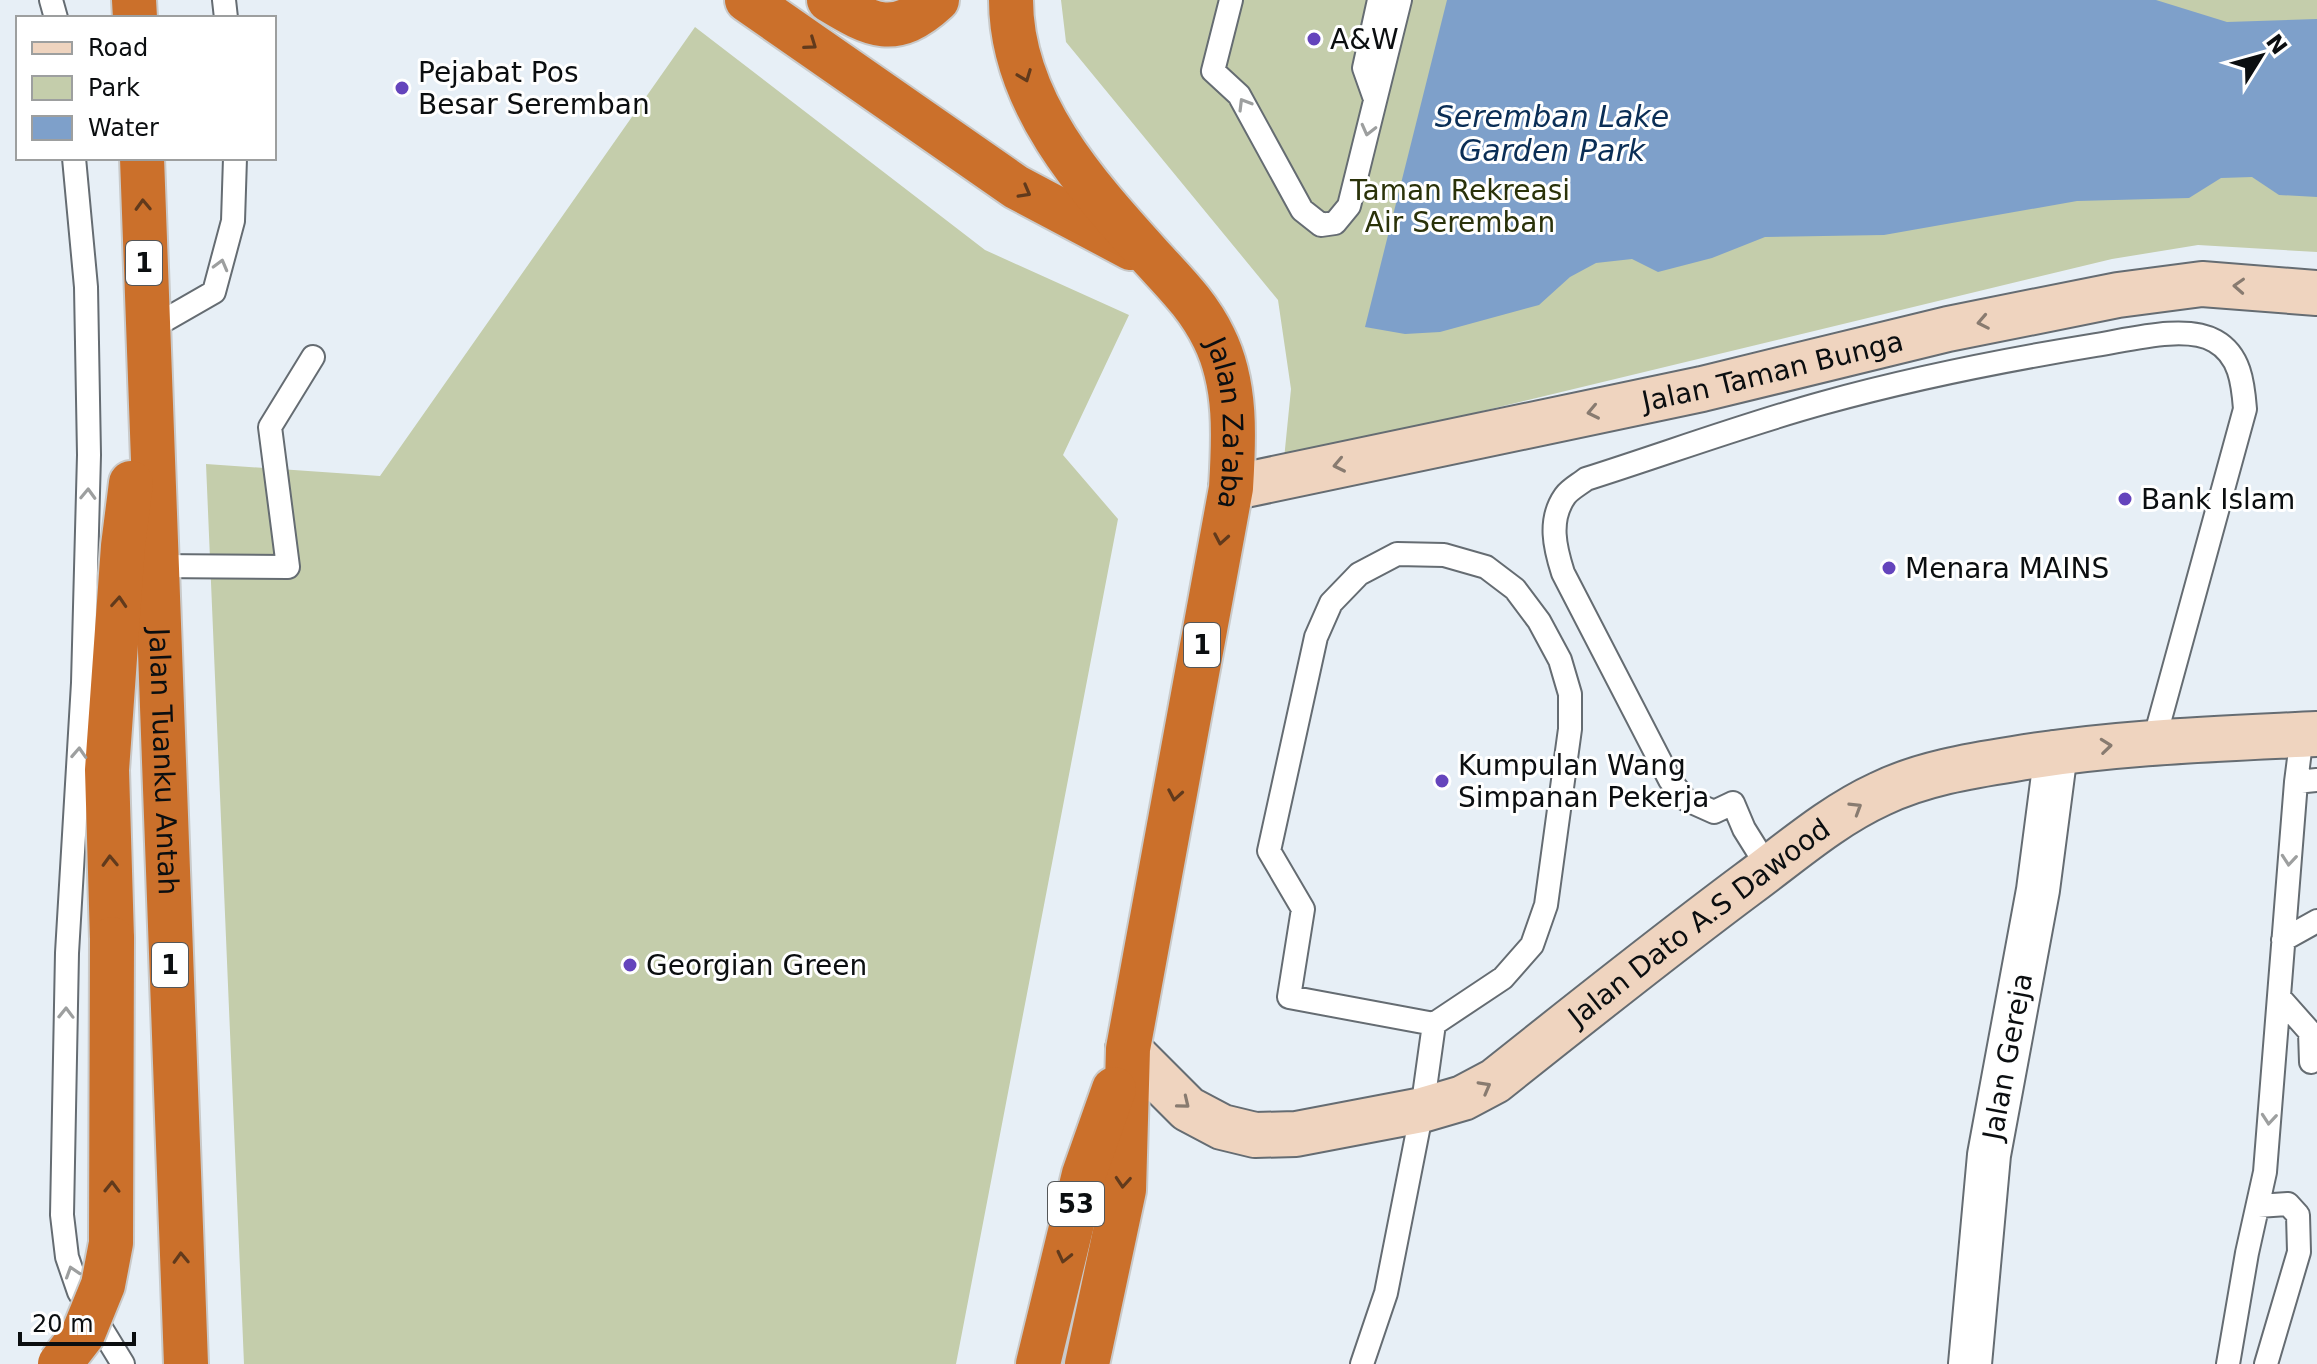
<svg xmlns="http://www.w3.org/2000/svg" width="2317" height="1364" viewBox="0 0 2317 1364" font-family="'DejaVu Sans',sans-serif">
	<style>
		.green { fill: #c4cdab }
		.water { fill: #7ea0ca }
		.lines { fill: none; stroke-linecap: round; stroke-linejoin: round }
		.lane-casing { stroke: #656c72; stroke-width: 26 }
		.street-casing { stroke: #656c72; stroke-width: 46 }
		.secondary-casing { stroke: #656c72; stroke-width: 48 }
		.highway-casing { stroke: #c9caca; stroke-width: 48 }
		.lane { stroke: #fff; stroke-width: 22 }
		.street { stroke: #fff; stroke-width: 42 }
		.secondary { stroke: #efd4bf; stroke-width: 44 }
		.highway { stroke: #cb702b; stroke-width: 44 }
		.highway-bridge-casing { stroke: #c9caca; stroke-width: 48; stroke-linecap: butt }
		.highway-bridge { stroke: #cb702b; stroke-width: 44 }
		.oneway { stroke: #613a1c }
		.oneway2 { stroke: #9d9f9f }
		.oneway3 { stroke: #887b70 }
		.poi-dot { fill: #6444bc; stroke: #fff; stroke-width: 3 }
		.labels { text-anchor: middle; stroke-width: 6; stroke-linejoin: round; paint-order: stroke }
		.shield { fill: #fff; stroke: #545658; stroke-width: 2 }
		.shield-label { font-size: 26px; font-weight: bold; fill: #0b0e10 }
		.poi-label { font-size: 28px; fill: #0b0e10; stroke: #fff; text-anchor: start }
		.park-label { font-size: 28px; fill: #2a3209; stroke: #fff }
		.street-label { font-size: 28px; fill: #0b0e10; stroke: #fff }
		.water-label { font-size: 30px; font-style: italic; fill: #0a2e56; stroke: #fff }
	</style>
	<rect width="100%" height="100%" fill="#e7eff6"/>
	<path class="green" d="M1061,0H2317V252L2198,245L2112,259L1284,459L1291,389L1278,300L1066,42Z
		M695,27L985,250L1129,315L1063,455L1118,519L956,1364H244L206,464L380,476Z"/>
	<path class="water" d="M1447,0H2156L2227,22L2317,19V197L2279,195L2252,177L2221,178L2189,198L2077,201L1884,235L1765,237L1712,258L1658,272L1632,259L1596,263L1570,277L1539,305L1440,332L1405,334L1365,327Z"/>
	<g class="lines">
		<g class="lane-casing">
			<path id="lane" d="M51,0L56,18
				M224,0L226,18
				M1231,0L1213,71L1239,95L1302,210L1321,225L1335,223L1349,206L1400,0
				M1375,99L1364,68L1379,0
				M74,158L86,287L89,455L83,683L67,953L62,1215L67,1257L79,1292L123,1364
				M146,331L214,292L233,221L235,158
				M155,566L288,567L270,427L313,357
				M2296,782L2317,780
				M1769,869L1744,829L1733,803L1714,812L1685,799L1670,780L1563,573C1555,548 1548,520 1565,496C1570,489 1580,484 1586,479C1665,454 1743,425 1823,403C1913,378 2004,360 2096,345C2128,340 2186,324 2215,341C2240,355 2243,383 2245,409L2154,741
				M2283,940L2317,921
				M2279,997L2310,1032L2311,1062
				M2258,1206L2288,1204L2298,1215L2299,1252L2266,1364
				M1362,1364L1386,1293L1422,1110L1434,1024L1503,978L1532,945L1546,905L1570,729V694L1560,660L1539,621L1515,589L1486,567L1444,555L1397,554L1359,574L1331,603L1316,637L1269,851L1303,909L1289,997L1434,1024
				M2228,1364L2247,1253L2265,1172L2296,782L2302,735"/>
		</g>
		<g class="street-casing">
			<g id="street">
				<path id="s1" d="M1970,1364L1989,1155L2038,890L2056,752"/>
			</g>
		</g>
		<g class="secondary-casing">
			<g id="secondary">
				<path id="s2" d="M1231,488L1702,389L1948,329L2118,295L2202,284L2317,293"/>
				<path id="s3" d="M1128,1049L1188,1109L1222,1127L1255,1135L1296,1134L1422,1110L1463,1098L1495,1081C1579,1014 1663,947 1749,883C1791,852 1832,816 1880,794C1921,774 1969,766 2014,759C2115,742 2215,739 2317,734"/>
			</g>
		</g>
		<g class="highway-casing">
			<g id="highway">
				<path d="M134,0L135,18"/>
				<path d="M747,0L1016,187L1131,248"/>
				<path d="M829,0C872,26 895,39 937,0"/>
				<path id="s4" d="M1011,0C1011,104 1089,188 1155,261C1178,286 1199,307 1214,338C1237,384 1234,439 1231,488L1128,1049L1124,1190L1087,1364"/>
				<path id="s5" d="M142,158L186,1364"/>
				<path d="M112,939L107,770L123,546L131,483"/>
				<path d="M1038,1364L1084,1174L1114,1089"/>
			</g>
		</g>
		<use href="#lane" class="lane"/>
		<use href="#street" class="street"/>
		<use href="#secondary" class="secondary"/>
		<use href="#highway" class="highway"/>
		<g class="highway-bridge-casing">
			<path id="highway-bridge" d="M60,1364L83,1334L103,1285L111,1243L112,939"/>
		</g>
		<use href="#highway-bridge" class="highway-bridge"/>
	</g>
	<defs><path id="oneway-chevron" d="M-2-3.5L2.5 0L-2 3.5" fill="none" stroke-width="1.6" stroke-linecap="round" stroke-linejoin="round" transform="scale(2)"/></defs>
	<g class="oneway">
		<use href="#oneway-chevron" transform="translate(811 44) rotate(35)"/>
		<use href="#oneway-chevron" transform="translate(1025 76) rotate(69)"/>
		<use href="#oneway-chevron" transform="translate(1025 192) rotate(29)"/>
		<use href="#oneway-chevron" transform="translate(143 205) rotate(-92)"/>
		<use href="#oneway-chevron" transform="translate(1221 539) rotate(100)"/>
		<use href="#oneway-chevron" transform="translate(119 602) rotate(-86)"/>
		<use href="#oneway-chevron" transform="translate(1175 795) rotate(100)"/>
		<use href="#oneway-chevron" transform="translate(110 861) rotate(-92)"/>
		<use href="#oneway-chevron" transform="translate(1123 1182) rotate(94)"/>
		<use href="#oneway-chevron" transform="translate(112 1187) rotate(-89)"/>
		<use href="#oneway-chevron" transform="translate(1064 1257) rotate(103)"/>
		<use href="#oneway-chevron" transform="translate(181 1258) rotate(-92)"/>
	</g>
	<g class="oneway2">
		<use href="#oneway-chevron" transform="translate(1244 104) rotate(-121)"/>
		<use href="#oneway-chevron" transform="translate(1368 130) rotate(104)"/>
		<use href="#oneway-chevron" transform="translate(221 265) rotate(-75)"/>
		<use href="#oneway-chevron" transform="translate(88 494) rotate(-88)"/>
		<use href="#oneway-chevron" transform="translate(79 753) rotate(-87)"/>
		<use href="#oneway-chevron" transform="translate(2289 860) rotate(95)"/>
		<use href="#oneway-chevron" transform="translate(66 1013) rotate(-89)"/>
		<use href="#oneway-chevron" transform="translate(2269 1119) rotate(95)"/>
		<use href="#oneway-chevron" transform="translate(72 1272) rotate(-108)"/>
	</g>
	<g class="oneway3">
		<use href="#oneway-chevron" transform="translate(2239 286) rotate(-177)"/>
		<use href="#oneway-chevron" transform="translate(1983 322) rotate(169)"/>
		<use href="#oneway-chevron" transform="translate(1593 412) rotate(168)"/>
		<use href="#oneway-chevron" transform="translate(1339 465) rotate(168)"/>
		<use href="#oneway-chevron" transform="translate(2106 746) rotate(-6)"/>
		<use href="#oneway-chevron" transform="translate(1856 808) rotate(-32)"/>
		<use href="#oneway-chevron" transform="translate(1485 1087) rotate(-29)"/>
		<use href="#oneway-chevron" transform="translate(1184 1103) rotate(39)"/>
	</g>
	<g class="poi-dot">
		<circle cx="1314" cy="39" r="8"/>
		<circle cx="402" cy="88" r="8"/>
		<circle cx="2125" cy="499" r="8"/>
		<circle cx="1889" cy="568" r="8"/>
		<circle cx="1442" cy="781" r="8"/>
		<circle cx="630" cy="965" r="8"/>
	</g>
	<g class="labels">
		<g class="shield">
			<rect x="126" y="241" width="36" height="44" rx="6"/>
			<rect x="1184" y="623" width="36" height="44" rx="6"/>
			<rect x="152" y="943" width="36" height="44" rx="6"/>
			<rect x="1048" y="1182" width="56" height="44" rx="6"/>
		</g>
		<g class="shield-label">
			<text x="144" y="272">1</text>
			<text x="1202" y="654">1</text>
			<text x="170" y="974">1</text>
			<text x="1076" y="1213">53</text>
		</g>
		<g class="poi-label">
			<text x="1330" y="49">A&amp;W</text>
			<text x="418" y="82">Pejabat Pos<tspan x="418" dy="32">Besar Seremban</tspan></text>
			<text x="2141" y="509">Bank Islam</text>
			<text x="1905" y="578">Menara MAINS</text>
			<text x="1458" y="775">Kumpulan Wang<tspan x="1458" dy="32">Simpanan Pekerja</tspan></text>
			<text x="646" y="975">Georgian Green</text>
		</g>
		<g class="park-label">
			<text x="1460" y="200">Taman Rekreasi<tspan x="1460" dy="32">Air Seremban</tspan></text>
		</g>
		<g class="street-label">
			<text dy="10" stroke="none"><textPath href="#s2" startOffset="554">Jalan Taman Bunga</textPath></text>
			<text dy="10" stroke="none"><textPath href="#s4" startOffset="490">Jalan Za'aba</textPath></text>
			<text dy="10" stroke="none"><textPath href="#s5" startOffset="604">Jalan Tuanku Antah</textPath></text>
			<text dy="10" stroke="none"><textPath href="#s3" startOffset="664">Jalan Dato A.S Dawood</textPath></text>
			<text dy="10" stroke="none"><textPath href="#s1" startOffset="310">Jalan Gereja</textPath></text>
		</g>
		<g class="water-label">
			<text x="1552" y="127">Seremban Lake<tspan x="1552" dy="34">Garden Park</tspan></text>
		</g>
	</g>
	<rect x="16" y="16" width="260" height="144" fill="#ffffff" stroke="#9d9f9f" stroke-width="2"/>
	<rect x="32" y="42" width="40" height="12" fill="#efd4bf" stroke="#9d9f9f" stroke-width="2"/>
	<text x="88" y="56" font-size="24" fill="#0b0e10">Road</text>
	<rect x="32" y="76" width="40" height="24" fill="#c4cdab" stroke="#9d9f9f" stroke-width="2"/>
	<text x="88" y="96" font-size="24" fill="#0b0e10">Park</text>
	<rect x="32" y="116" width="40" height="24" fill="#7ea0ca" stroke="#9d9f9f" stroke-width="2"/>
	<text x="88" y="136" font-size="24" fill="#0b0e10">Water</text>
	<g transform="translate(2261 56) rotate(53)" stroke="#ffffff" stroke-width="6" paint-order="stroke">
	<path d="M0-6L14 30L0 20L-14 30Z" fill="#0b0e10"/>
	<text y="-12" font-size="22" font-weight="bold" text-anchor="middle" fill="#0b0e10">N</text>
	</g>
	<path d="M20 1332v12h114v-12" fill="none" stroke="#0b0e10" stroke-width="4"/>
	<text x="32" y="1332" font-size="24" fill="#0b0e10" stroke="#ffffff" stroke-width="6" paint-order="stroke">20 m</text>
</svg>
